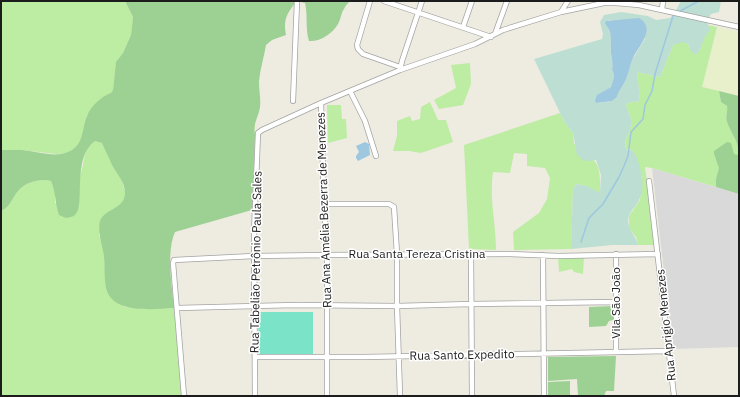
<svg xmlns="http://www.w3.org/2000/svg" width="740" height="397" viewBox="0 0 740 397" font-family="'IBM Plex Sans',sans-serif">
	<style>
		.residential { fill: #dad9d9 }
		.farmland { fill: #e7efcb }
		.grass { fill: #bdeca3 }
		.forest { fill: #9dd093 }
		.wetland { fill: #bdded3; fill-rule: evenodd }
		.pitch { fill: #7ae3c8 }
		.water { fill: #9ec8df }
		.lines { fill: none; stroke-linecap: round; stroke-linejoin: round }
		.stream { stroke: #9ec8df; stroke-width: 1.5 }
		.minor-casing { stroke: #a3a3a3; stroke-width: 6 }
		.minor { stroke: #fff; stroke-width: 4.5 }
		.labels { text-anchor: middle; stroke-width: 3; stroke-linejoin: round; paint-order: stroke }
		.street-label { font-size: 12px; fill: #1c1c1c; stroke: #fff }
	</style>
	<rect width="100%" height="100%" fill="#eeece1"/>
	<path class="residential" d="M652,168L739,194V347L673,349Z"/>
	<path class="farmland" d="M717,27L739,32V96L701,87Z"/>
	<path class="grass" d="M1,1H125L133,17L131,35L123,53L116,63L113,90L111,94L92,108L87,115L84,131L79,143L74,149L67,153L56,154L22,150H1Z
		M707,25L717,27L702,87L719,91L721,102L727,106C728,112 725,117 727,122C731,134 740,142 738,155L714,154L720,168L716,179V187L652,168L645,167L655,245H638L636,237L629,228V216L640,200L642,177L630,149H626C623,139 630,133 631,124C632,116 627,111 626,105L627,103L640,101L637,72L660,77L673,45L679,42H686L690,48L700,50C702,39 708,35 707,25Z
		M470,63L471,84L463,105L439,109L434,100L456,88L451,65Z
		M430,102L438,120H446L453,142L421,153L409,151H393L397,136V121L410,116L412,121L420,119L421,107Z
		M327,105H341L342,119H346L347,138L328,143Z
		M560,113L564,121L573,133L574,144C598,162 601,162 600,194L587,186L576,184L573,190L571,249L514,250L513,232L539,213L547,199L550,178L545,168L527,166V154L514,153L510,173L493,172C489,198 496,224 496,250L469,249L464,145Z
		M95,141L102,143L113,166L120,176L125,191V199L122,203L106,214L99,235L103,246L107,291L125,307L149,309L174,308L182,396H1V211C11,207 12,197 19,190C26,182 41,178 51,181L55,192V204C61,197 77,182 80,175C86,161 81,151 95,141Z
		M558,257H584L583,274L574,272L572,269L559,272Z"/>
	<path class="forest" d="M125,1H350C348,3 345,6 344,9C341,13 341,19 338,24C332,34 320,42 309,41C305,28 308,15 305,3L297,1C287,13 283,19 286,35L272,40L266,45C264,57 260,70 259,82C259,91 261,99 260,107C258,119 253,122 255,135L252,210L175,232C166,252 172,287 174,308C155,309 115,314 107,291C104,284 105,266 104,257C103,246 97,232 100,221C105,208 125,209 125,193C125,182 117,174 112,165C109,158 105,150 102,143L95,141C71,158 86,205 75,215C73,217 69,217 66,218L59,215C55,203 56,193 51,181C41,178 26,182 19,190C12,197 11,207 1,211V150C8,150 15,150 22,150C36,151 55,158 68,152C84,146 82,128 87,116C90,107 102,96 111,93L113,90L116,62L123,53L131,35L133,17Z
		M719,91L739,96V194L716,187V179L719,168L714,154V151L727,142L731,143L734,154L738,155C740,142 731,134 727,122C725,117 728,112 727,106L721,102Z
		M613,306V320L609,321L606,326L589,327V307Z
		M616,356L614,391H606L604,396H578L577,379L548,381V357Z
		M570,381V396H548V382Z"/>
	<path class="wetland" d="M681,1H721L719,12L711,14C707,20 707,24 710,30C702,38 703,46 697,54H694L691,51L688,44C683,41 678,43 673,45L660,77L637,72L640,101L627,103L626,105C627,111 632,116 631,124C630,133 623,139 626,149L633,151L635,154C641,167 646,188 639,200C637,205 631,210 629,216C625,227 636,235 638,245H612L571,249L573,190L576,184L587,186L600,193L601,175L596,160L586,161L583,160L577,155L573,133L564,121L534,59L602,39L603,34L600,22L604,15L621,12L648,16L656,20L670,18L674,14ZM639,19L645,39L632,60L626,78L618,90L617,97L612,101L598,103L595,100L598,95L611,87L614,77L613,71L612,69C613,63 612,59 611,53C610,41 615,34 605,24L609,20L617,21Z"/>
	<path class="pitch" d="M258,312H313V354H259Z"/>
	<path class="water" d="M639,18C655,27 642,43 635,54C630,62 629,74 624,83C621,89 618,91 617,97L612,101L596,103L595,100L597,95L611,87L614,77L613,71L612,70C613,64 612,59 611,53C610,42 614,33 605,24L606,21Z
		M365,142L369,144L370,155L358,161L356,158V156L359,152L356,146Z"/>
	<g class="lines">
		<path class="stream" d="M680,11L699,1
			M581,242L589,218L603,204L619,177L624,166L628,156L631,132L643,119L645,105L652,91L655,74L673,16"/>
		<g class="minor-casing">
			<path id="minor" d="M370,1L357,45L358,49L363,54L400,67
				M384,1L491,37
				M662,10L663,1
				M561,12L604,3H616L639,5L739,27
				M463,27L472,1
				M495,34L503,30L561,12L568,1
				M400,70L402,61L422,1
				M350,91L365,121L376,156
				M293,101L297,1
				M649,181L674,396
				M324,204H389L394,207L397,254V306L400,396
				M471,254L472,396
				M616,254V352
				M543,255L544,396
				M177,308L296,305L397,306L471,304L616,302
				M255,357H364L669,351
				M184,396L173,263L174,260L254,256L327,255L510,254L558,256L658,254
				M255,396L254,232L258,133L262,130L321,103
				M327,396V255L324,204L321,103L400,70L475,44L495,34L507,1"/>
		</g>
		<use href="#minor" class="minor"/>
	</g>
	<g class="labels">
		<g class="street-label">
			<text transform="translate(324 210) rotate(-92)" y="4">Rua Ana Amélia Bezerra de Menezes</text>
			<text x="417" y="258">Rua Santa Tereza Cristina</text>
			<text transform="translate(256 262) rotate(-89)" y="4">Rua Tabelião Petrônio Paula Sales</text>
			<text transform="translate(616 303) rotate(-90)" y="4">Vila São João</text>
			<text transform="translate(666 325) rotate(-96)" y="4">Rua Aprigio Menezes</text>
			<text transform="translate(462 355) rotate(-1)" y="4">Rua Santo Expedito</text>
		</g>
	</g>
	<rect width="740" height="397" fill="none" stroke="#1c1c1c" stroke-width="4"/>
</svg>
